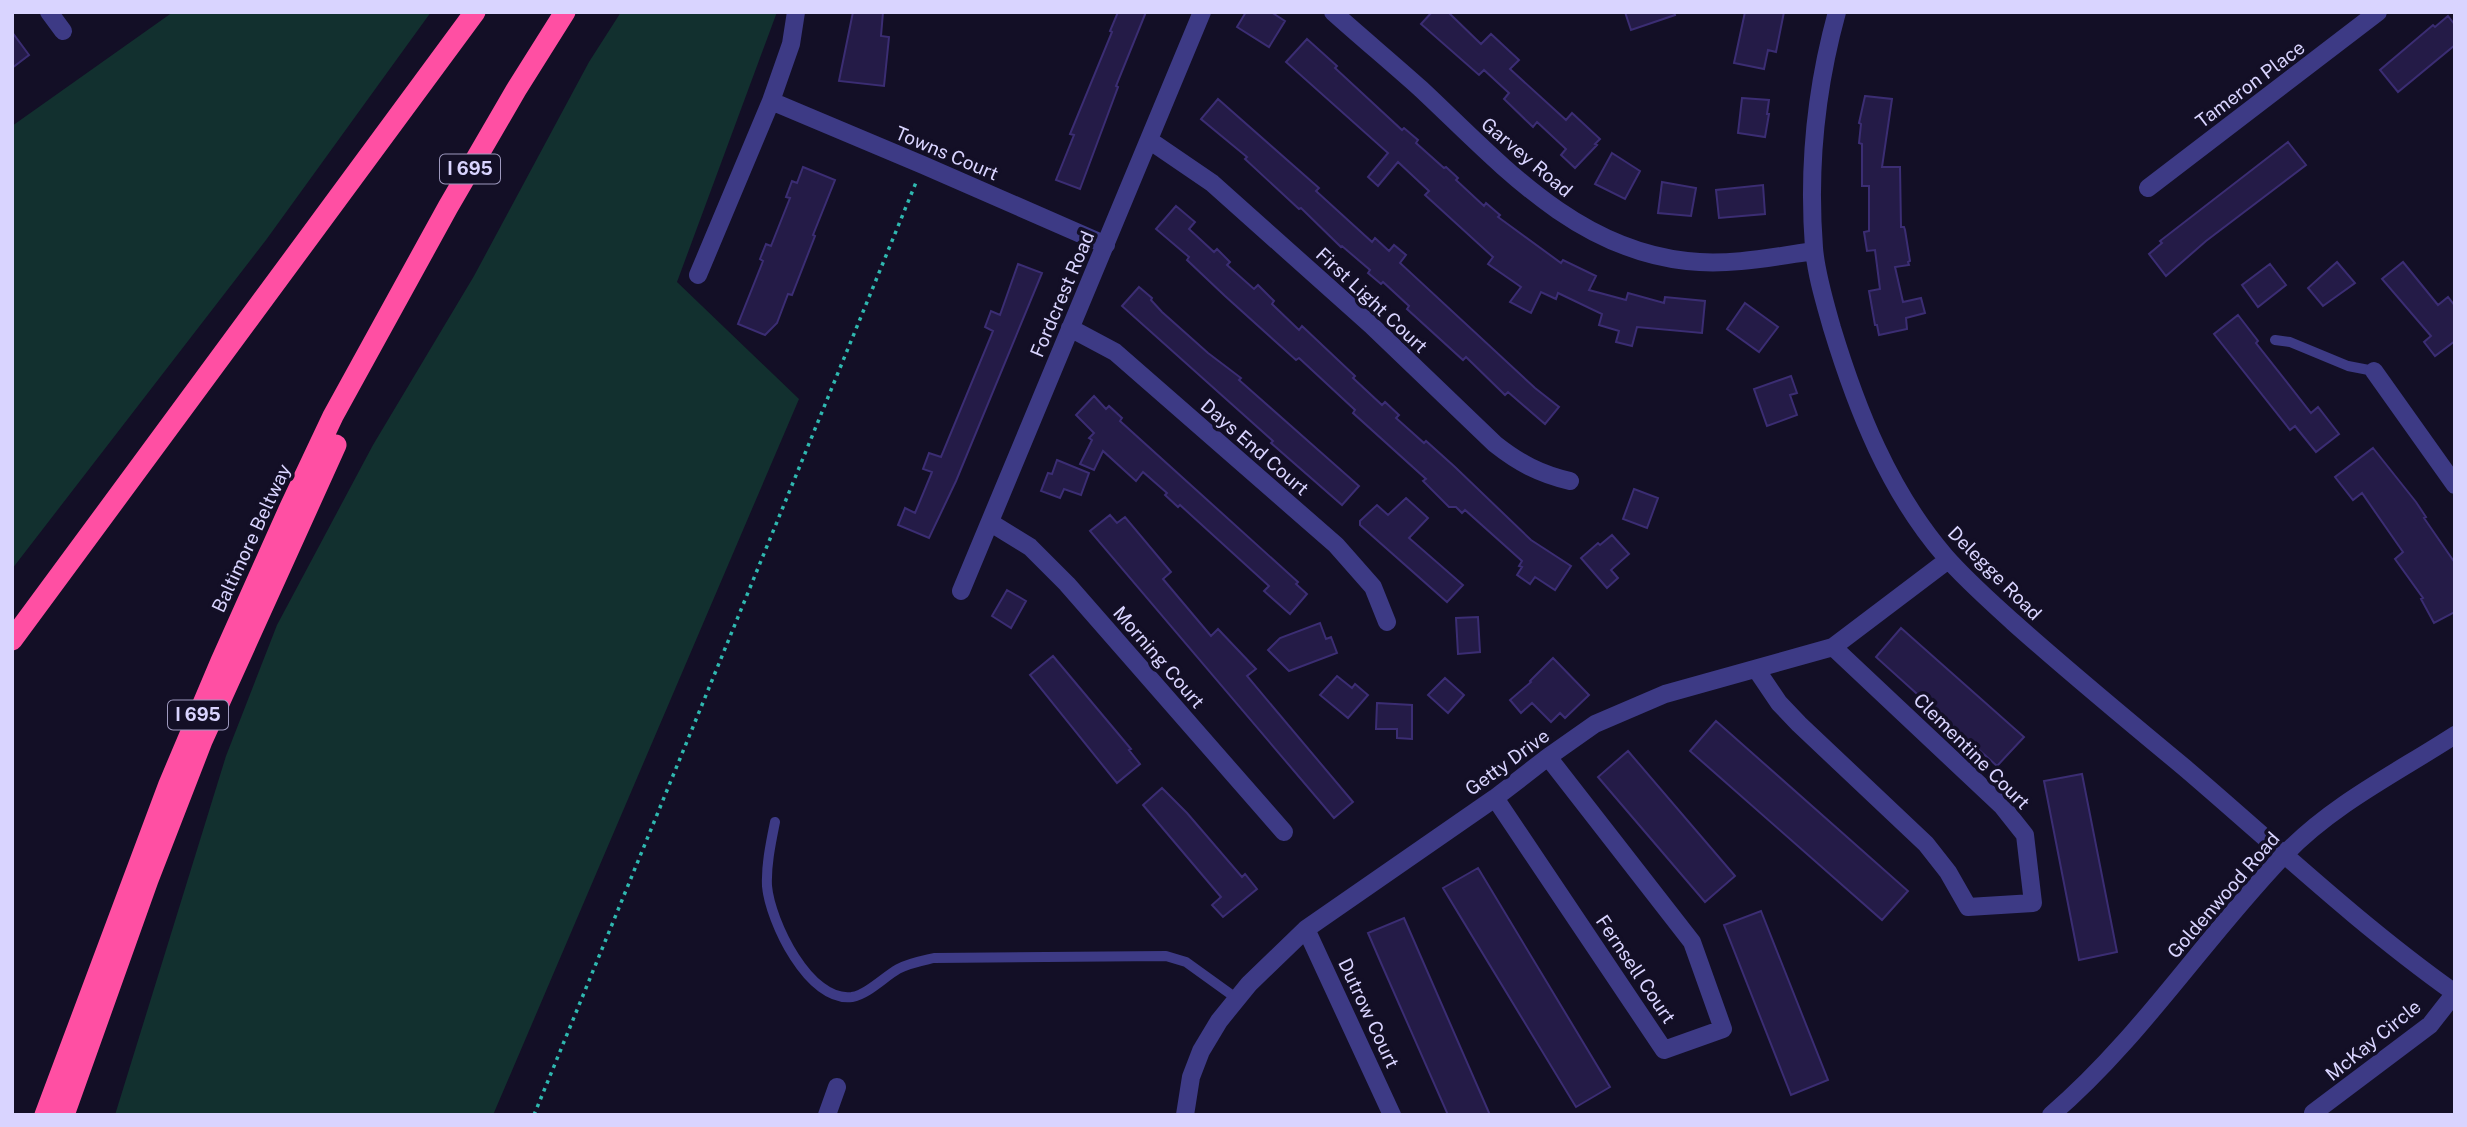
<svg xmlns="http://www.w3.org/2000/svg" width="2467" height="1127" viewBox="0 0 2467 1127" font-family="'Public Sans',sans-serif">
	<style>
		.green { fill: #12302f }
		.building { fill: #241b47; stroke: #3b2d73; stroke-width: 2 }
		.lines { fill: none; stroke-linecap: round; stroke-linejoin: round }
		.path { stroke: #2fb8b0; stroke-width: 3.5; stroke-dasharray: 3.5 5; stroke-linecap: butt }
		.service { stroke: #3d3a85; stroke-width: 10 }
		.minor { stroke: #3d3a85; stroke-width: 18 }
		.motorway { stroke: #ff4fa3; stroke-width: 21 }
		.labels { text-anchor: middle; stroke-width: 7; stroke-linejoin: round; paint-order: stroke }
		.shield { fill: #130f26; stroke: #9e99be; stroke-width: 2 }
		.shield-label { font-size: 18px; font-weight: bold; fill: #d9d4ff }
		.street-label { font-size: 19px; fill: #d9d4ff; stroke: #130f26 }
	</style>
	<rect width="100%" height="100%" fill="#130f26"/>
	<path class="green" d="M173,12H431L266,240L12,569V126Z
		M621,12H777L677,282L799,399L493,1115H115L226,756L277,625L373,445L474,276L589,62Z"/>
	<path class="building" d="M853,12H883L881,36L889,37L884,86L839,81Z
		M1118,12H1146L1116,86L1118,87L1080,189L1056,180L1074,135L1070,134L1112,32L1110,31Z
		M1246,12H1271L1285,21L1269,47L1237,27Z
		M1432,12H1448L1481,44L1491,34L1519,60L1510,69L1566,120L1572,113L1600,139L1595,144L1597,145L1575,168L1561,155L1566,149L1537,122L1533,127L1504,99L1509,93L1484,70L1479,75L1421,24Z
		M1625,12H1674L1675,15L1631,30Z
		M1745,12H1784L1776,52L1768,50L1764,69L1734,63Z
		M2448,16L2455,25V45L2398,92L2380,70L2433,25L2435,27Z
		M12,32L29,55L12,68Z
		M1307,39L1337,66L1335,68L1402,130L1404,128L1418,140L1416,143L1444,168L1446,167L1458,178L1456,180L1484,206L1486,203L1500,215L1498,217L1561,263L1563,260L1596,276L1589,290L1626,300L1628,293L1664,303L1665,297L1705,301L1702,333L1637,327L1632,346L1616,342L1619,331L1599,325L1602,314L1558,293L1556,299L1541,292L1531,313L1510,302L1521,287L1488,264L1493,257L1425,195L1429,191L1398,162L1378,186L1368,177L1388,153L1286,62Z
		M1865,96L1892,99L1882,167H1900L1901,227H1904L1905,230L1910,261L1908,262L1909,265L1895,267L1903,302L1921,298L1925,313L1906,318L1907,329L1879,335L1877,325H1875L1869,291L1880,289L1875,250L1867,251L1864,232L1869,231V186H1862V144L1859,143L1861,124L1859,123Z
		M1742,98L1769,100L1767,114H1769L1765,137L1738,133Z
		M1218,99L1319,188L1316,191L1372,242L1375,238L1389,251L1394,245L1406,255L1400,263L1535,388L1559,407L1545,424L1508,392L1505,395L1466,357L1463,360L1407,309L1409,306L1383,282L1381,284L1368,273L1370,270L1342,246L1341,247L1301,208L1299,209L1245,159L1247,157L1201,119Z
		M2288,142L2306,165L2206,241L2166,276L2149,254L2162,243L2160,241Z
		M1612,153L1640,171L1625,199L1595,184Z
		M803,167L835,180L813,235L815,236L792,295L788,294L777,323L765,335L738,324L763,261L760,259L766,244L771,246L790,198L786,197L792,181L797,183Z
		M1662,182L1696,188L1691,216L1658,213Z
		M1763,185L1765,214L1719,218L1716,190Z
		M1176,206L1195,222L1189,229L1214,252L1217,249L1230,262L1227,265L1254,289L1258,285L1274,301L1272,304L1299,330L1302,326L1355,376L1353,378L1382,405L1385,402L1399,415L1396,418L1424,443L1426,441L1455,467L1531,540L1571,566L1555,590L1535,577L1530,584L1517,575L1522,567L1519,566L1522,561L1465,510L1462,513L1456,507H1449L1423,481L1426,479L1353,413L1355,410L1299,358L1296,360L1225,296L1187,260L1189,257L1156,229Z
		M2337,262L2355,283L2323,306L2308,288Z
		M2403,262L2438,305L2448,297L2455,306V341L2435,356L2424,342L2431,336L2382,279Z
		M1018,264L1042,273L956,481L929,538L898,525L905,508L915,513L932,472L923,469L929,453L941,457L993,331L985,327L991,311L1000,315Z
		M2270,264L2286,285L2258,307L2242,285Z
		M1139,287L1152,298L1151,300L1162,312L1208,353L1241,378L1239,380L1359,486L1342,505L1271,443L1273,441L1122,306Z
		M1745,303L1778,327L1759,352L1727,329Z
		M2238,315L2258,341L2256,343L2311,413L2318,407L2339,434L2316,452L2295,426L2290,430L2214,334Z
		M1791,376L1797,393L1790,395L1797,415L1767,426L1754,389Z
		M1094,396L1106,409L1109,406L1122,418L1120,421L1298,582L1296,584L1307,594L1290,614L1264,591L1269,586L1180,505L1178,507L1165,495L1167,493L1143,472L1136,481L1103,451L1094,470L1080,464L1092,440L1089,438L1094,433L1076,415Z
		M2373,448L2416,502L2426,517L2424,518L2455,563V612L2434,623L2421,599L2423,598L2395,559L2403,552L2362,493L2353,500L2335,477Z
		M1057,460L1089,473L1081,495L1064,489L1060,498L1041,491L1048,473L1052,474Z
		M1634,489L1658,498L1647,528L1623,519Z
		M1406,498L1428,518L1409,538L1463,585L1447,602L1360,525V521L1377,505L1388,515Z
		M1110,515L1117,523L1125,517L1171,572L1163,579L1211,636L1218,629L1256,669L1247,676L1353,802L1334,818L1090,531Z
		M1612,535L1629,554L1611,570L1618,578L1607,588L1581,558L1598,543L1600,545Z
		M1007,590L1026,601L1011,628L992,616Z
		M1478,617L1480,652L1458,654L1456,618Z
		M1320,623L1326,639L1331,637L1337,653L1289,671L1268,650L1280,638Z
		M1901,628L2024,737L1997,766L1876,657Z
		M1053,656L1131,749L1129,750L1140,764L1117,783L1030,675Z
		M1553,658L1589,695L1565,718L1560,713L1551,722L1532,703L1521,713L1510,700L1531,682L1530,681Z
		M1337,676L1352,688L1355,684L1368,695L1348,718L1320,695Z
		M1445,678L1464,695L1448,713L1428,695Z
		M1377,703L1412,705V739L1397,738V729H1376Z
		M1716,721L1908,891L1882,920L1690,751Z
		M1628,751L1735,876L1705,902L1598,777Z
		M2082,774L2117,952L2079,960L2044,781Z
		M1162,788L1187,813L1242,877L1245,874L1257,889L1223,917L1212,905L1221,897L1143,805Z
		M1478,868L1610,1087L1576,1107L1443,888Z
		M1761,911L1828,1080L1791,1095L1724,925Z
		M1404,918L1490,1115H1448L1381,963L1368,933Z"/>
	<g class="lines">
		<path class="path" d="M534,1115L917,180"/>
		<path class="service" d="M2275,340L2290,342L2348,366L2374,371
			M775,822C771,842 766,865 767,886C770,921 809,1003 852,997C868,994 884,977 898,969C909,963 921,961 934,958L1166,956L1186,962L1236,998"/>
		<path class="minor" d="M49,12L63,31
			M1333,12C1362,38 1392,63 1421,89C1499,162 1574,249 1687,261C1729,266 1773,257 1814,251
			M1837,12C1816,88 1808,170 1814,248C1816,274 1825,303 1832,328C1857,410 1889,491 1945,556C1966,580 1990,601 2013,622C2069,672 2127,720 2185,768C2274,844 2359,925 2455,993
			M771,101L923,165L1106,245
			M1149,140L1212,183L1371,325L1495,444C1519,463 1540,474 1570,481
			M2148,188L2378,12
			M698,275L771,101L791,44L796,12
			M1070,328L1115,352L1336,545L1373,587L1387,622
			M2374,371L2455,485
			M991,523L1030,547L1067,584L1284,832
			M961,591L1202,12
			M1756,669L1779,703L1799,724L1926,844L1948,872L1968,907L2033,903L2025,835L2002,806L1833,647
			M1495,798L1664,1050L1723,1029L1692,942L1548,757
			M1306,929L1392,1115
			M827,1115L837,1087
			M1185,1115L1191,1077L1201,1051L1219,1021L1249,984L1306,929L1495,798L1548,757L1595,724L1665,694L1833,647L1948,560
			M2051,1115C2140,1039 2204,938 2285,854C2333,804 2398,772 2455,735
			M2314,1115L2313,1113L2430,1025L2455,993"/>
		<path class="motorway" d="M12,640L475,12
			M45,1115L169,784L221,661L290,507L333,416L448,207L516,90L565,12
			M64,1115L148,880L202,741L336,445"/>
	</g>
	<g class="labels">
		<g class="shield">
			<rect x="440" y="154.5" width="60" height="29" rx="5"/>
			<rect x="168" y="700.5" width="60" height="29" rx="5"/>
		</g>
		<g class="shield-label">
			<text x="470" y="175">I 695</text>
			<text x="198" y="721">I 695</text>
		</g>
		<g class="street-label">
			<text transform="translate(2250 84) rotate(-37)" y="7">Tameron Place</text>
			<text transform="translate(947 153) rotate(23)" y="7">Towns Court</text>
			<text transform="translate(1527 157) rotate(40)" y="7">Garvey Road</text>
			<text transform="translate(1062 294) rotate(-67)" y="7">Fordcrest Road</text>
			<text transform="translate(1372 300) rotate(43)" y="7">First Light Court</text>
			<text transform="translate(1255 447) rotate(41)" y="7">Days End Court</text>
			<text transform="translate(251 538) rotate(-65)" y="7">Baltimore Beltway</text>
			<text transform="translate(1995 573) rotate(45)" y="7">Delegge Road</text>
			<text transform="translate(1159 657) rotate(49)" y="7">Morning Court</text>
			<text transform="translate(1972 751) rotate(45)" y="7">Clementine Court</text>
			<text transform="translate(1507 762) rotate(-36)" y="7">Getty Drive</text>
			<text transform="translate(2223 895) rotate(-49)" y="7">Goldenwood Road</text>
			<text transform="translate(1636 969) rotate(56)" y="7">Fernsell Court</text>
			<text transform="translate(1369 1013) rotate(65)" y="7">Dutrow Court</text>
			<text transform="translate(2373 1040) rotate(-39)" y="7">McKay Circle</text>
		</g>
	</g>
	<rect width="2467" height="1127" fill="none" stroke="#d9d4ff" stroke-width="28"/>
</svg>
